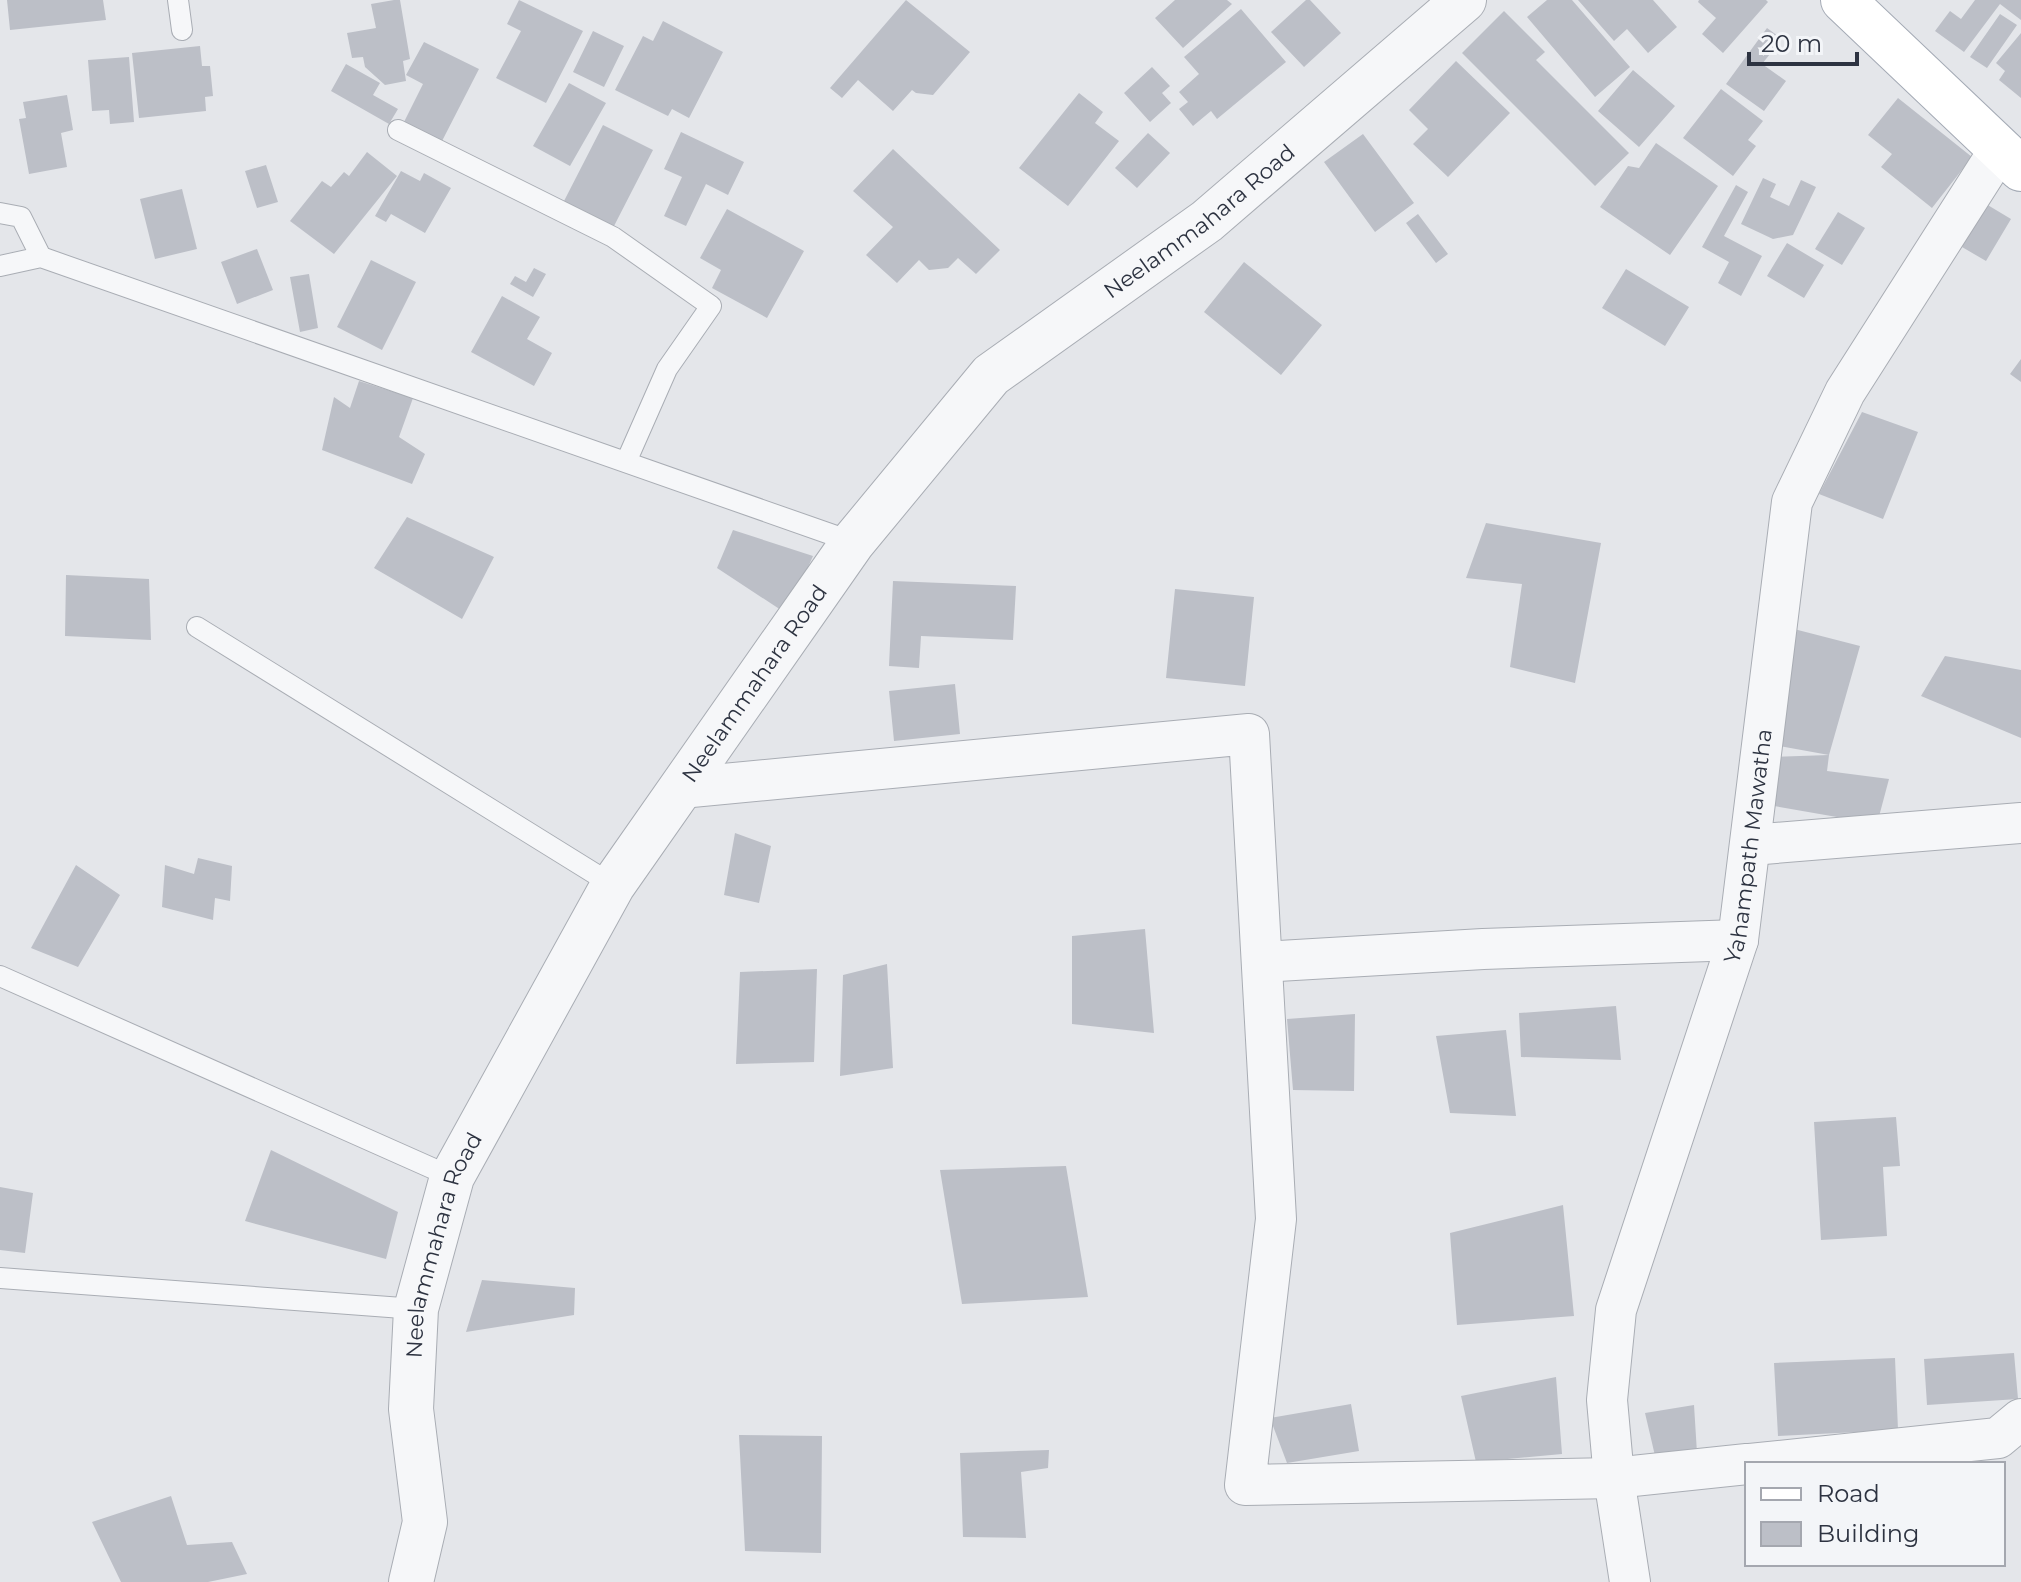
<svg xmlns="http://www.w3.org/2000/svg" width="2021" height="1582" viewBox="0 0 2021 1582" font-family="Montserrat,sans-serif">
	<style>
		.building { fill: #bcbfc7 }
		.lines { fill: none; stroke-linecap: round; stroke-linejoin: round }
		.service-casing { stroke: #a9adb4; stroke-width: 22 }
		.minor-casing { stroke: #a9adb4; stroke-width: 42 }
		.tertiary-casing { stroke: #a9adb4; stroke-width: 46 }
		.primary-casing { stroke: #a4aab5; stroke-width: 46 }
		.service { stroke: #f6f7f9; stroke-width: 20 }
		.minor { stroke: #f6f7f9; stroke-width: 40 }
		.tertiary { stroke: #f6f7f9; stroke-width: 44 }
		.primary { stroke: #fff; stroke-width: 44 }
		.labels { text-anchor: middle; stroke-width: 6; stroke-linejoin: round; paint-order: stroke }
		.street-label { font-size: 22px; fill: #2d3341; stroke: #f3f5f8 }
	</style>
	<rect width="100%" height="100%" fill="#e4e6ea"/>
	<path class="building" d="M7,0H103L106,20L10,30Z
		M394,0H400L410,59L403,61L406,81L385,85L365,67L363,57L352,58L347,33L376,28L371,4Z
		M519,0L583,31L546,103L496,78L521,31L507,24Z
		M906,0L970,52L933,95L916,93L912,90L893,111L858,80L842,98L830,88Z
		M1175,0H1227L1232,4L1183,48L1155,18Z
		M1306,0H1310L1341,33L1304,67L1271,32Z
		M1547,0H1572L1630,67L1595,97L1527,17Z
		M1578,0H1653L1677,27L1648,53L1627,29L1614,41Z
		M1699,0H1766L1768,2L1723,53L1702,34L1716,18L1698,2Z
		M1975,0H2021V20L2000,4L1964,52L1935,31L1950,11L1961,19Z
		M1241,9L1286,62L1217,119L1211,111L1193,126L1179,109L1188,102L1179,92L1199,74L1184,57Z
		M1504,11L1545,52L1536,60L1629,153L1595,186L1462,53Z
		M2000,14L2017,25L1987,68L1970,57Z
		M663,21L723,52L689,118L672,109L668,116L615,90L643,36L653,41Z
		M1767,28L1782,39L1762,64L1786,81L1764,111L1726,84Z
		M593,31L624,46L604,87L573,72Z
		M2021,33V98L1999,80L2005,71L1996,63Z
		M424,42L479,69L441,143L403,124L423,84L406,75Z
		M200,46L202,66H210L213,96L205,97L206,111L139,118L132,53Z
		M129,57L134,122L110,124L109,110L92,111L88,60Z
		M1456,61L1510,113L1448,177L1413,144L1428,129L1409,110Z
		M346,64L380,83L373,95L398,109L389,124L331,91Z
		M1152,67L1170,86L1162,93L1171,103L1150,122L1124,93Z
		M1633,70L1675,106L1639,147L1598,111Z
		M569,83L606,103L570,166L533,146Z
		M1721,89L1763,121L1748,140L1756,146L1733,176L1683,138Z
		M1079,93L1103,112L1095,123L1119,141L1068,206L1019,168Z
		M67,95L73,130L61,133L67,167L29,174L19,119L26,118L23,102Z
		M1898,98L1972,157L1932,208L1881,167L1892,154L1868,135Z
		M603,125L653,150L614,226L564,201Z
		M681,132L744,162L728,195L706,184L686,226L664,216L682,177L664,169Z
		M1148,133L1170,153L1137,188L1115,168Z
		M1363,134L1414,203L1375,232L1324,162Z
		M1656,143L1718,186L1670,255L1600,207L1628,166L1639,168Z
		M893,149L1000,250L976,274L958,258L948,268L929,270L919,260L897,283L866,255L893,227L853,191Z
		M367,152L397,176L334,254L290,221L322,181L331,187L344,172L349,176Z
		M266,165L278,202L257,208L245,171Z
		M401,171L420,181L424,173L451,188L425,233L391,214L386,222L375,216Z
		M1763,178L1776,184L1770,197L1789,206L1801,180L1816,187L1793,235L1773,239L1741,224Z
		M1736,185L1748,192L1724,236L1762,256L1741,296L1718,283L1729,262L1702,247Z
		M182,189L197,249L155,259L140,199Z
		M1986,204L2011,219L1986,261L1962,247Z
		M727,209L804,251L767,318L712,288L721,270L700,258Z
		M1838,212L1865,228L1842,265L1815,249Z
		M1418,214L1448,254L1436,263L1406,223Z
		M1787,243L1824,265L1804,298L1767,276Z
		M257,249L273,290L237,304L221,262Z
		M371,260L416,282L382,350L337,327Z
		M1244,262L1322,325L1281,375L1204,312Z
		M534,268L546,274L533,297L510,284L515,276L526,282Z
		M1626,269L1689,307L1665,346L1602,308Z
		M309,274L318,328L300,332L290,277Z
		M502,296L540,317L527,339L552,353L534,386L471,352Z
		M2021,359V382L2010,374Z
		M359,381L413,398L399,437L425,454L412,484L322,450L334,397L350,408Z
		M1862,412L1918,432L1883,519L1819,494Z
		M407,517L494,557L462,619L374,568Z
		M1486,523L1601,543L1575,683L1510,667L1522,584L1466,578Z
		M733,530L813,556L787,614L717,568Z
		M66,575L149,579L151,640L65,636Z
		M893,581L1016,586L1013,640L921,636L919,668L889,666Z
		M1175,589L1254,597L1245,686L1166,678Z
		M1794,629L1860,646L1829,755L1768,744Z
		M1945,656L2021,670V738L1921,696Z
		M955,684L960,734L894,741L889,691Z
		M1829,755L1827,771L1889,779L1877,824L1757,803L1770,757Z
		M735,833L771,846L759,903L724,895Z
		M198,858L232,866L230,901L215,898L213,920L162,907L165,865L194,874Z
		M76,865L120,895L78,967L31,948Z
		M1145,929L1154,1033L1072,1024V936Z
		M887,964L893,1068L840,1076L843,975Z
		M817,969L814,1062L736,1064L740,972Z
		M1616,1006L1621,1060L1521,1057L1519,1013Z
		M1355,1014L1354,1091L1293,1090L1287,1019Z
		M1506,1030L1516,1116L1450,1113L1436,1036Z
		M1896,1117L1900,1166L1883,1167L1887,1236L1821,1240L1814,1122Z
		M271,1150L398,1212L386,1259L245,1221Z
		M1066,1166L1088,1297L962,1304L940,1170Z
		M0,1187L33,1193L25,1253L0,1250Z
		M1563,1205L1574,1316L1457,1325L1450,1233Z
		M482,1280L575,1288L574,1315L466,1332Z
		M2014,1353L2018,1399L1927,1405L1924,1359Z
		M1895,1358L1898,1430L1778,1436L1774,1363Z
		M1556,1377L1562,1454L1476,1462L1461,1396Z
		M1351,1404L1359,1451L1287,1463L1270,1418Z
		M1694,1405L1697,1453L1656,1460L1645,1413Z
		M739,1435L822,1436L821,1553L745,1551Z
		M1049,1450L1048,1468L1021,1472L1026,1538L963,1537L960,1453Z
		M171,1496L187,1545L232,1542L247,1574L208,1582H121L92,1522Z"/>
	<g class="lines">
		<g class="service-casing">
			<path id="service" d="M178,0L182,30
				M398,130L613,237L711,306L667,369L626,462
				M0,213L21,217L41,257L853,542
				M0,266L41,257
				M197,627L613,885
				M0,976L452,1177
				M0,1278L416,1309"/>
		</g>
		<g class="minor-casing">
			<g id="minor">
				<path d="M681,788L1249,734L1276,1219L1245,1485L1614,1478L1747,1464"/>
				<path d="M1751,845L2021,823"/>
				<path d="M1262,962L1483,949L1738,940"/>
				<path d="M1750,1464L1998,1438L2021,1419"/>
				<path id="s1" d="M1630,1582L1614,1478L1607,1400L1616,1310L1738,940L1792,502L1845,392L2000,149"/>
			</g>
		</g>
		<g class="tertiary-casing">
			<g id="tertiary">
				<path id="s2" d="M411,1582L425,1522L411,1409L416,1309L452,1177L613,885L853,542L991,375L1207,221L1464,0"/>
			</g>
		</g>
		<g class="primary-casing">
			<path id="primary" d="M1843,0L2021,169"/>
		</g>
		<use href="#service" class="service"/>
		<use href="#minor" class="minor"/>
		<use href="#tertiary" class="tertiary"/>
		<use href="#primary" class="primary"/>
	</g>
	<g class="labels">
		<g class="street-label">
			<text dy="8" stroke="none"><textPath href="#s2" startOffset="1640">Neelammahara Road</textPath></text>
			<text dy="8" stroke="none"><textPath href="#s2" startOffset="992">Neelammahara Road</textPath></text>
			<text dy="8" stroke="none"><textPath href="#s1" startOffset="758">Yahampath Mawatha</textPath></text>
			<text dy="8" stroke="none"><textPath href="#s2" startOffset="344">Neelammahara Road</textPath></text>
		</g>
	</g>
	<rect x="1745" y="1462" width="260" height="104" fill="#f3f5f8" stroke="#a4a7af" stroke-width="2"/>
	<rect x="1761" y="1488" width="40" height="12" fill="#ffffff" stroke="#a4a7af" stroke-width="2"/>
	<text x="1817" y="1502" font-size="24" fill="#2d3341">Road</text>
	<rect x="1761" y="1522" width="40" height="24" fill="#bcbfc7" stroke="#a4a7af" stroke-width="2"/>
	<text x="1817" y="1542" font-size="24" fill="#2d3341">Building</text>
	<path d="M1749 52v12h108v-12" fill="none" stroke="#2d3341" stroke-width="4"/>
	<text x="1761" y="52" font-size="24" fill="#2d3341" stroke="#f3f5f8" stroke-width="6" paint-order="stroke">20 m</text>
</svg>
